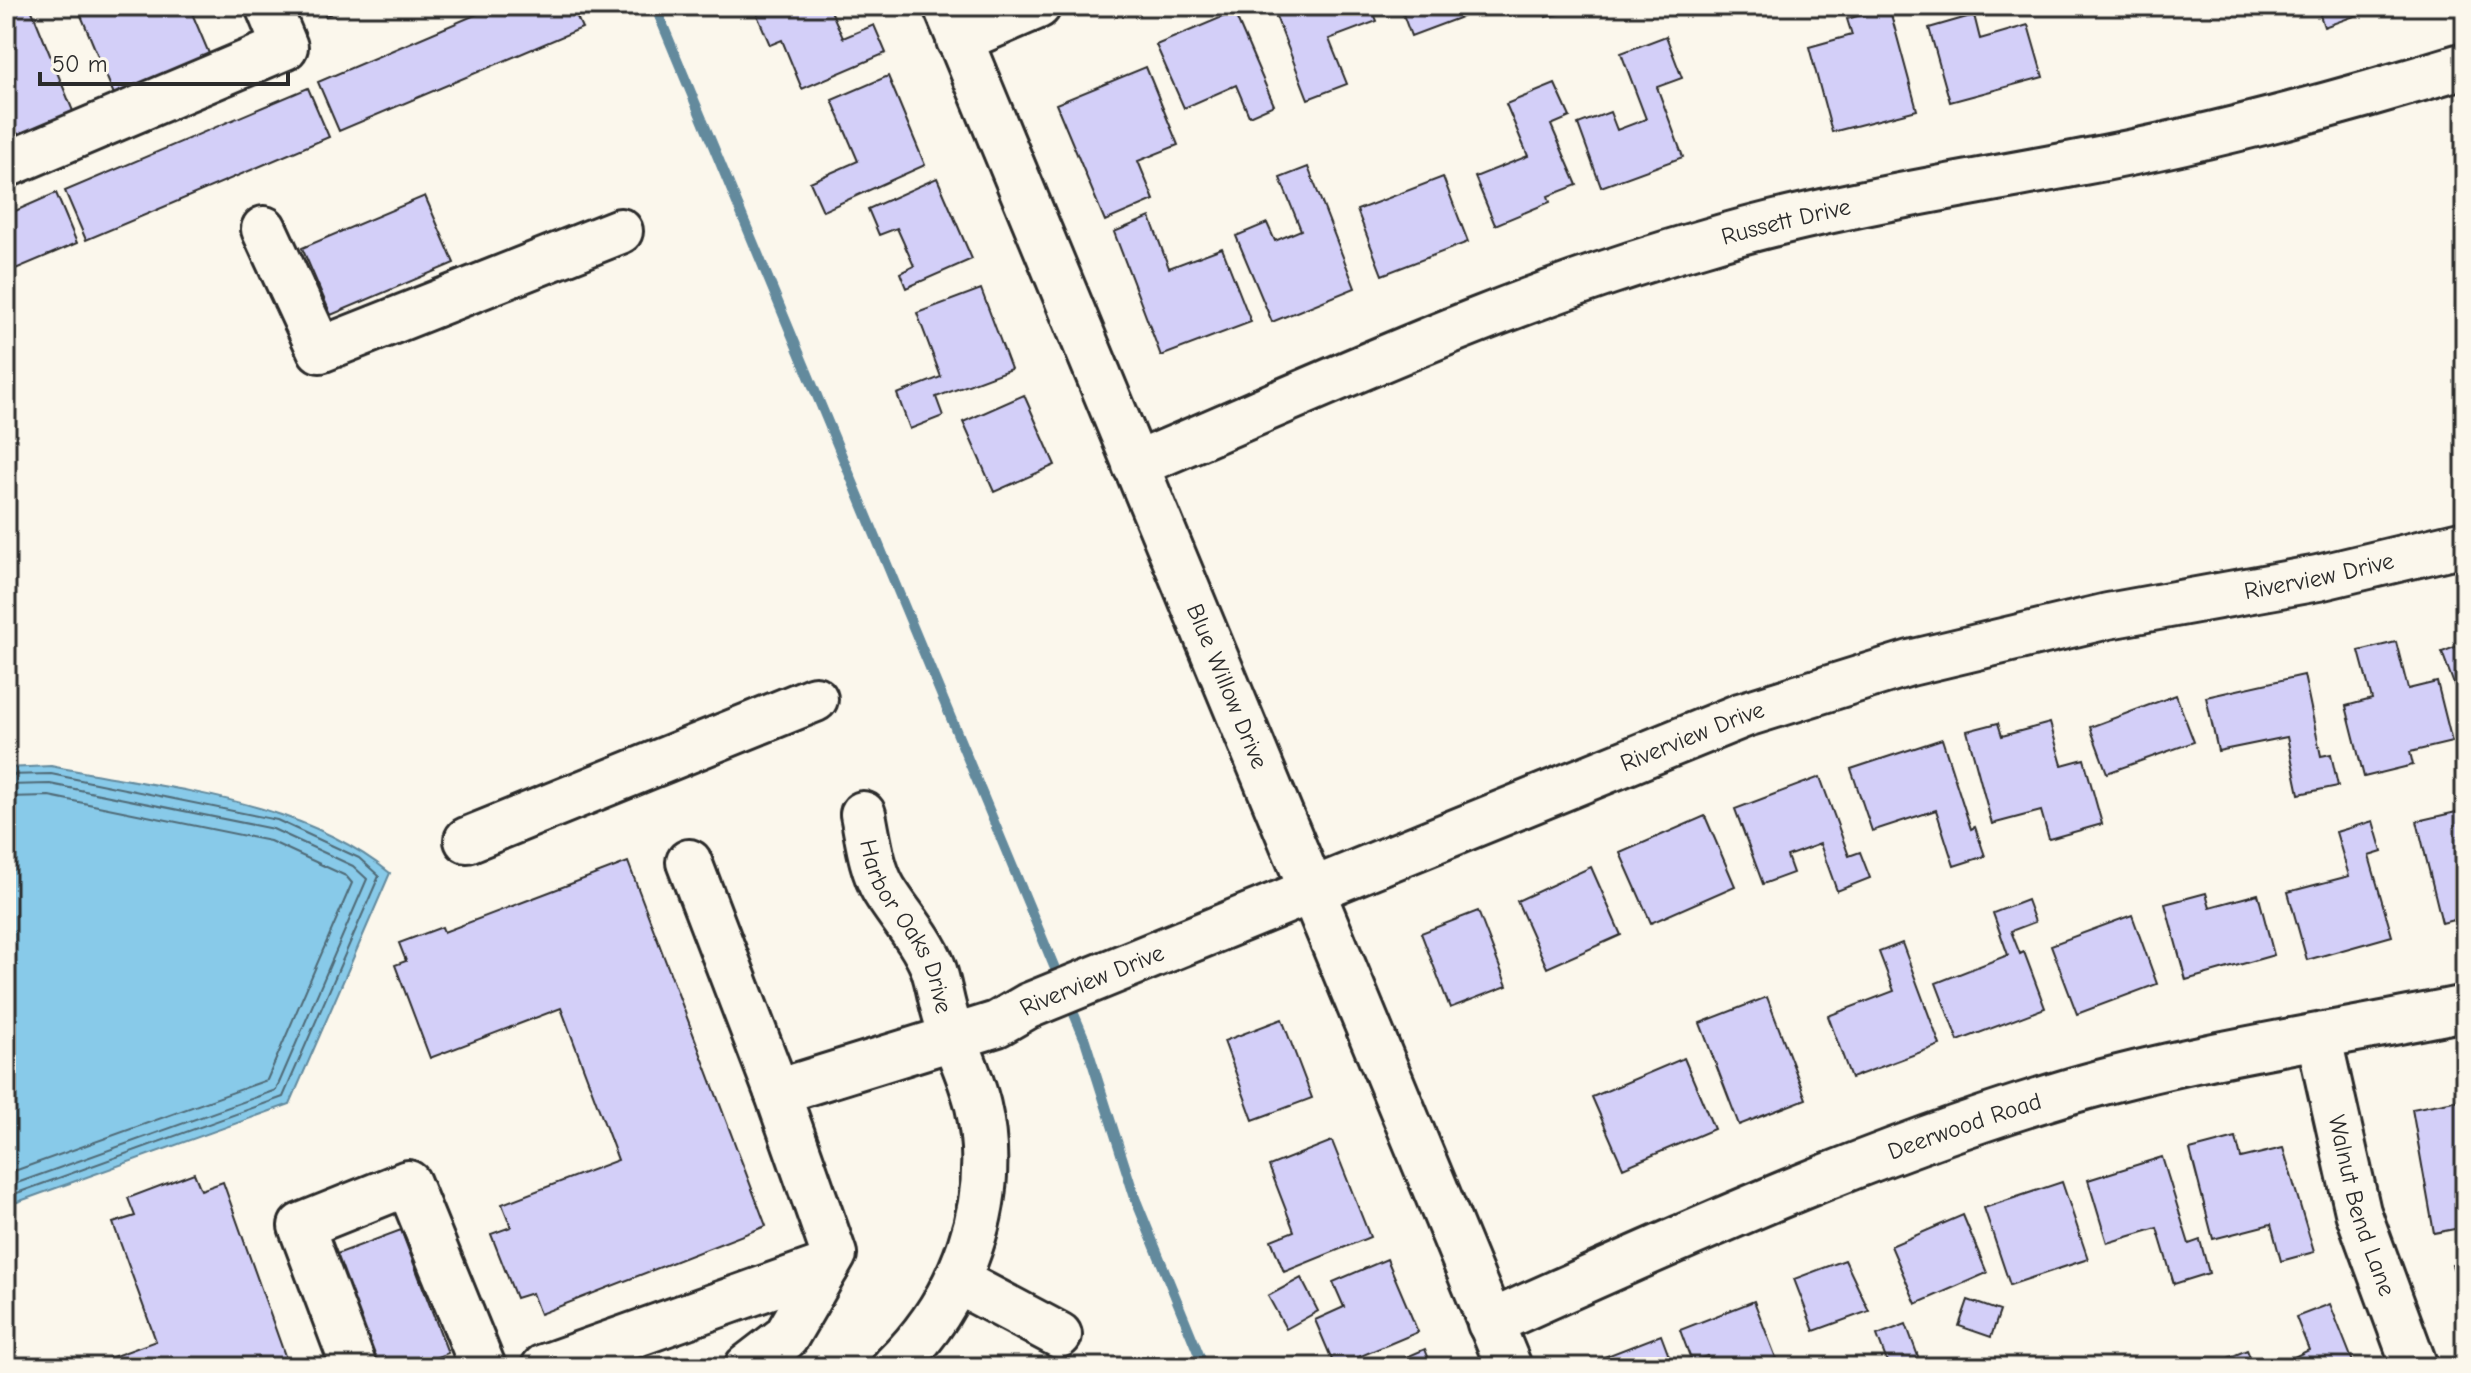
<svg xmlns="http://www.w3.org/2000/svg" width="2471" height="1373" viewBox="0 0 2471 1373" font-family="'Comic Neue',sans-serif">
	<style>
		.water { fill: #88cae9; stroke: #638a9d; stroke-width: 2 }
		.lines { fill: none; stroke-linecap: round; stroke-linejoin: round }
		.shore { stroke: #506b77; stroke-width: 2 }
		.stream { stroke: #638a9d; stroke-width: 10 }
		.building { fill: #d3cff8; stroke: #2b2b2b; stroke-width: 2 }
		.minor-casing { stroke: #2b2b2b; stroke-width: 50 }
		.minor { stroke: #fbf7ec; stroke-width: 44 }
		.labels { text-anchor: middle; stroke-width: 6; stroke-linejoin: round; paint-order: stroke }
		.street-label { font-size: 24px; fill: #2b2b2b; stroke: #fbf7ec }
	</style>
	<rect width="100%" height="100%" fill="#fbf7ec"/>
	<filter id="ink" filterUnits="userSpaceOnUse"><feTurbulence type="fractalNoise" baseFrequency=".0125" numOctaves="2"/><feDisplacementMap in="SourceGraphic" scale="16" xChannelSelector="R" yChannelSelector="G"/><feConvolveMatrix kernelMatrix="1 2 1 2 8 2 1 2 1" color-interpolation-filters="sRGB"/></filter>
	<g filter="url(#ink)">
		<path class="water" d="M51,766C165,789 296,797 390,873L290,1104L6,1206V768Z"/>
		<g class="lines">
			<path class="shore" d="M6,775L51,774L277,820L359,858L379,876L283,1097L6,1197
				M6,785L50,784L273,829L353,866L367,879L276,1090L6,1187
				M6,797L49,796L270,841L346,876L352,883L267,1080L6,1174"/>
			<path class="stream" d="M655,6L1061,983
				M1069,1002L1085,1040L1135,1198L1204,1367"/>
		</g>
		<path class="building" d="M6,6H30L75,116L6,144Z
			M77,6H189L213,63L118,104Z
			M321,6H349L325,16Z
			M496,6H572L582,28L339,131L318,82Z
			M758,6H829L843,38L874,25L886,53L802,89L782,40L770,45L754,8Z
			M1272,6H1371L1377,21L1329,39L1347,84L1308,99Z
			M1400,6H1488V7L1411,36Z
			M1544,6H1591L1546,17Z
			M2317,6H2373L2374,9L2324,27Z
			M1889,7L1917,110L1832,132L1809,47L1852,35L1847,19Z
			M1234,12L1274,105L1249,116L1236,85L1184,108L1156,45Z
			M1974,15L1980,39L2028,25L2043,77L1950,102L1929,28Z
			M1666,36L1682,78L1657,87L1683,157L1601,187L1578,124L1610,112L1617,130L1646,119L1621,53Z
			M1146,67L1178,145L1138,161L1154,200L1105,221L1056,104Z
			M888,76L925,165L823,211L810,182L858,161L832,100Z
			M1555,84L1570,117L1551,125L1577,185L1548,196L1550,202L1495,225L1475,177L1528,156L1506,104Z
			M308,88L329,137L86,240L65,191Z
			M1308,167L1355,288L1272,322L1236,236L1267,223L1275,241L1301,230L1280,178Z
			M1443,177L1468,242L1382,275L1357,210Z
			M937,178L972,259L906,288L900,273L914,266L897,228L879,235L868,209Z
			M56,193L77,243L6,273V215Z
			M425,196L454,263L331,315L302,248Z
			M1150,217L1169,268L1222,248L1251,322L1161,356L1114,232Z
			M981,289L1011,369L936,397L943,416L910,429L897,394L941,377L917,313Z
			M1024,395L1055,465L994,492L963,422Z
			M2396,642L2408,689L2437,682L2452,742L2410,752L2413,765L2364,777L2346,706L2372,699L2359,651Z
			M2465,643V714L2442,652Z
			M2304,675L2321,756L2331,754L2338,786L2299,794L2287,737L2218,751L2206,697Z
			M2176,695L2194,742L2107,773L2090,727Z
			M1998,723L2002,736L2050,723L2062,765L2084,759L2102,824L2049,839L2041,811L1992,824L1967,731Z
			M1942,739L1971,829L1975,827L1985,856L1954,866L1936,810L1872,831L1851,769Z
			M1820,777L1849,856L1860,852L1870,878L1837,891L1820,844L1787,856L1793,873L1763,884L1735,809Z
			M2465,810V917L2442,923L2417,821Z
			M1705,816L1735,886L1651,923L1620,853Z
			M2373,821L2382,852L2369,856L2392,936L2307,960L2288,892L2349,876L2336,832Z
			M628,862L766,1226L540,1314L532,1293L516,1298L491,1234L511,1227L502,1204L618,1160L561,1008L430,1058L395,965L406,961L399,943L442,927L444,932Z
			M1591,867L1621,935L1547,968L1517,901Z
			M2206,893L2210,907L2258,894L2274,955L2186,980L2165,904Z
			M2027,900L2035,922L2011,931L2020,954L2024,952L2045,1008L1958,1041L1936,983L2008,955L1993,913Z
			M1478,911L1507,986L1450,1008L1421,933Z
			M2132,915L2157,984L2077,1014L2051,945Z
			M1902,943L1940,1045L1851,1078L1828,1016L1894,991L1879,952Z
			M1767,997L1806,1099L1739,1125L1700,1023Z
			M1282,1019L1312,1098L1253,1120L1224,1041Z
			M1684,1058L1714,1129L1623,1168L1592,1097Z
			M2465,1099V1227L2434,1233L2412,1109Z
			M2236,1138L2241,1158L2283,1148L2314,1252L2281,1261L2271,1224L2213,1239L2190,1150Z
			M1332,1141L1370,1237L1284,1272L1271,1240L1294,1231L1269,1166Z
			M2162,1157L2189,1244L2200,1240L2209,1273L2174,1284L2157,1228L2107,1243L2088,1180Z
			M194,1173L201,1190L223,1182L289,1367H85L156,1341L113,1223L135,1216L128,1198Z
			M2062,1182L2088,1259L2010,1285L1984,1208Z
			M1963,1215L1987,1273L1916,1304L1891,1246Z
			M401,1230L448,1353L411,1367H377L334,1255Z
			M1387,1259L1418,1332L1335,1367L1315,1320L1344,1307L1333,1282Z
			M1845,1260L1869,1311L1814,1331L1794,1279Z
			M2465,1260V1298L2452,1265Z
			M1301,1278L1318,1311L1286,1329L1268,1296Z
			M1968,1300L2000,1311L1991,1337L1959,1326Z
			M1754,1301L1776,1358L1753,1367H1711L1707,1356L1692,1362L1680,1330Z
			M2330,1304L2355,1367H2273L2309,1350L2296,1317Z
			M1906,1324L1922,1367H1889L1877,1335Z
			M1661,1335L1673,1367H1602L1599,1359Z
			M1425,1349L1432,1367H1384Z
			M2247,1350L2254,1367H2218L2216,1363Z"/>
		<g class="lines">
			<g class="minor-casing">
				<g id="minor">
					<path id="s1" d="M946,6L1509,1367"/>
					<path d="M959,40L1038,6"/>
					<path d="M6,165L285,47L268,6"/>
					<path d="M264,229L320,350L620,231"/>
					<path id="s2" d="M1135,465C1322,386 1506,299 1702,243C1825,206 1952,187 2078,163C2209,139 2338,104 2465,65"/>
					<path id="s3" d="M863,814C868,838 871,868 884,890C900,916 921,938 933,967C939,984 941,1003 947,1020C957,1049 971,1076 978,1106C1000,1201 962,1301 894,1367"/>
					<path d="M467,840L815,699"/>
					<path d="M689,862L777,1092"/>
					<path id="s4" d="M2319,1039L2358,1212L2415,1367"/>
					<path d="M957,1281L1059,1335"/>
					<path id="s5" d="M1490,1323C1681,1237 1873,1149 2074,1090C2202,1053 2335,1035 2465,1008"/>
					<path d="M354,1367L301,1226L408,1183L483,1367"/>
					<path d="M544,1367L827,1266"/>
					<path id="s6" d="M747,1367L786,1337L834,1254L777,1092L997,1024L1028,1006L1743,715L1910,663L2108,616L2318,578L2465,543"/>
				</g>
			</g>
			<use href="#minor" class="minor"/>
		</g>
	</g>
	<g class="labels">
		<g class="street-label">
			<text dy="8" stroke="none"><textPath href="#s2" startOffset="696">Russett Drive</textPath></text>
			<text dy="8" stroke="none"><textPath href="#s6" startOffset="1948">Riverview Drive</textPath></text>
			<text dy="8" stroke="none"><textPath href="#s1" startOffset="736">Blue Willow Drive</textPath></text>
			<text dy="8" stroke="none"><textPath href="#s6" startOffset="1300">Riverview Drive</textPath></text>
			<text dy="8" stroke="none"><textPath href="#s3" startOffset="122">Harbor Oaks Drive</textPath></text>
			<text dy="8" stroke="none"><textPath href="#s6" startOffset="652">Riverview Drive</textPath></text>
			<text dy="8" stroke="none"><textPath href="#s5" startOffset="514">Deerwood Road</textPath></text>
			<text dy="8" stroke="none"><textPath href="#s4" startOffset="172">Walnut Bend Lane</textPath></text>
		</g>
	</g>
	<rect width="2471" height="1373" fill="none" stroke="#fbf7ec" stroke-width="32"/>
	<rect x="16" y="16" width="2439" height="1341" fill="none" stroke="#2b2b2b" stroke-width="3" filter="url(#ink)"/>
	<path d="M40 72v12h248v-12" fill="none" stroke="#2b2b2b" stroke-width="4"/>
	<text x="52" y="72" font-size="24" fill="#2b2b2b" stroke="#fbf7ec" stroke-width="6" paint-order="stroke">50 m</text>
</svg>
